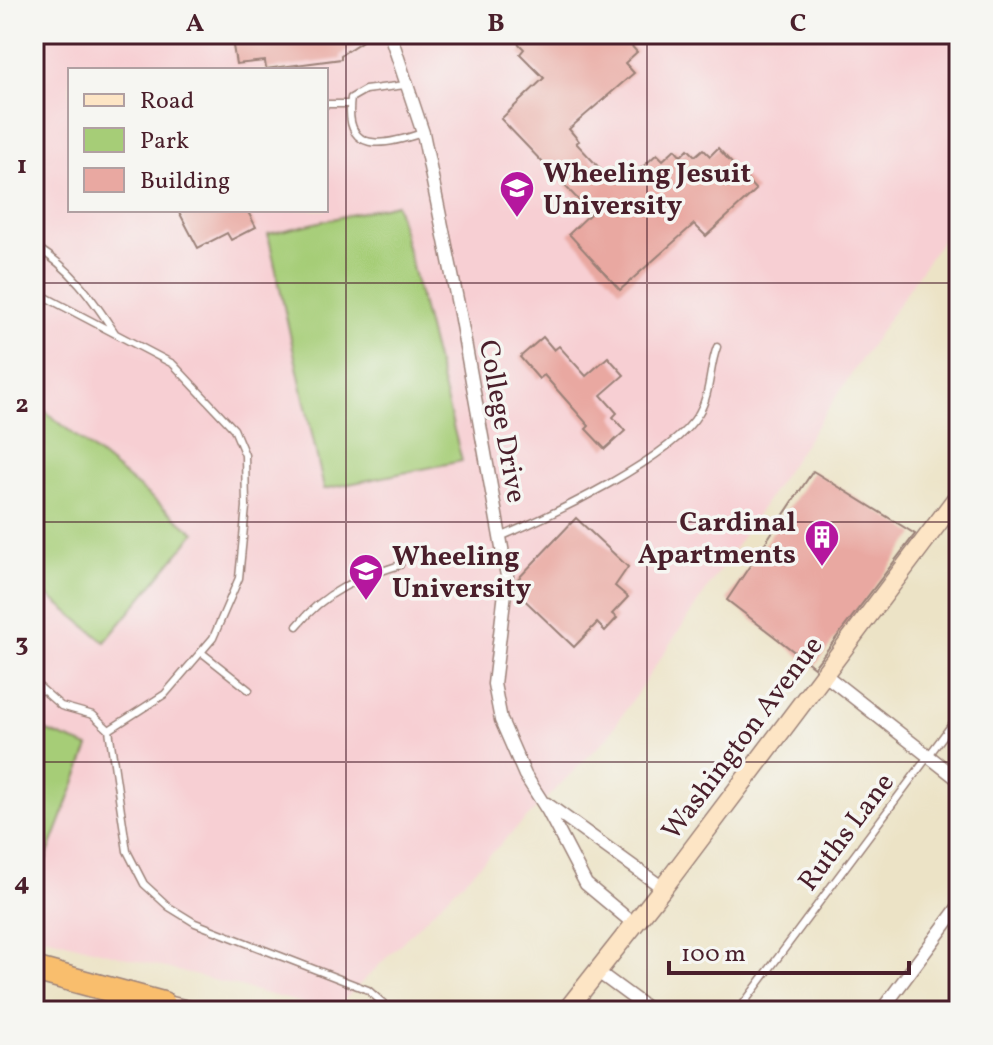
<svg xmlns="http://www.w3.org/2000/svg" width="993" height="1045" viewBox="0 0 993 1045" font-family="Vollkorn,serif">
	<style>
		.built { fill: #f7cfd3; fill-rule: evenodd }
		.green { fill: #a6cd77; stroke: #787651; stroke-width: 2 }
		.building { fill: #e9a8a1 }
		.lines { fill: none; stroke-linecap: round; stroke-linejoin: round }
		.lane-casing { stroke: #9b8178; stroke-width: 9 }
		.street-casing { stroke: #9b8178; stroke-width: 15 }
		.secondary-casing { stroke: #9b8178; stroke-width: 21 }
		.highway-casing { stroke: #9b8178; stroke-width: 27 }
		.lane { stroke: #fff; stroke-width: 6 }
		.street { stroke: #fff; stroke-width: 12 }
		.secondary { stroke: #fde5c5; stroke-width: 18 }
		.highway { stroke: #f9be6d; stroke-width: 24 }
		.grid { fill: none; stroke: #4a1f2b; stroke-width: 2; stroke-opacity: 0.55 }
		.labels { text-anchor: middle; stroke-width: 7; stroke-linejoin: round; paint-order: stroke }
		.poi-label { font-size: 28px; font-weight: bold; fill: #4a1f2b; stroke: #f6f6f2; text-anchor: start }
		.street-label { font-size: 28px; fill: #4a1f2b; stroke: #f6f6f2 }
		.neatline { fill: none; stroke: #4a1f2b; stroke-width: 3 }
		.grid-label { font-size: 26px; text-anchor: middle; font-weight: bold; fill: #4a1f2b }
	</style>
	<rect width="100%" height="100%" fill="#f6f6f2"/>
	<filter id="ink" filterUnits="userSpaceOnUse"><feTurbulence type="fractalNoise" baseFrequency=".0125" numOctaves="2"/><feDisplacementMap in="SourceGraphic" scale="16" xChannelSelector="R" yChannelSelector="G"/><feConvolveMatrix kernelMatrix="1 2 1 2 8 2 1 2 1" color-interpolation-filters="sRGB"/></filter>
	<filter id="wash" filterUnits="userSpaceOnUse"><feTurbulence type="fractalNoise" baseFrequency=".006" numOctaves="4" result="noise"/><feDisplacementMap in="SourceGraphic" scale="32" xChannelSelector="R" yChannelSelector="G"/><feGaussianBlur stdDeviation="1.8" result="paint"/><feColorMatrix in="noise" values="0 0 0 0 0 0 0 0 0 0 0 0 0 0 0 0 0 1.4 0 .05"/><feComposite in="paint" operator="in"/></filter>
	<g filter="url(#wash)">
		<rect width="100%" height="100%" fill="#ece3c6"/>
		<path class="built" d="M34,34H959V214L607,738L333,1011L34,934ZM70,70H326V210H70Z"/>
		<path class="green" d="M396,204L462,461L324,489L268,234Z
			M34,402L195,533L105,642L34,584Z
			M34,726L89,747L42,869L34,866Z"/>
		<g id="blocks">
			<path class="building" d="M231,34H373L341,55V59L266,69L265,61L236,64Z
				M527,34H621L637,52L625,63L634,73L569,129L579,141L576,143L605,174L612,168L626,182L657,154L663,160L675,149L681,156L688,149L695,156L703,149L710,156L718,148L756,190L706,236L694,224L620,290L569,234L591,213L501,119L544,78L520,54L524,49L518,43Z
				M178,210H247L256,227L231,240L227,233L198,248Z
				M543,337L554,350L559,346L586,376L608,357L624,375L601,395L617,413L613,417L625,431L605,449L586,429L589,426L544,375L539,379L520,357Z
				M813,471L915,534L814,667L727,600Z
				M576,518L628,567L615,586L628,597L612,614L617,618L605,631L597,623L574,647L514,590L516,581Z"/>
		</g>
	</g>
	<g filter="url(#ink)">
		<use href="#blocks" fill-opacity="0" stroke="#9b8178" stroke-width="2"/>
		<g class="lines">
			<g class="lane-casing">
				<path id="lane" d="M947,34L959,43
					M405,85L365,90L351,98C343,155 384,146 422,133
					M326,104H350
					M34,246C71,267 92,298 115,333
					M34,291L173,364L234,429L245,455L246,507L239,578L213,638L165,694L109,730
					M500,537C550,516 673,458 699,413C711,393 709,368 717,347
					M297,626C325,591 359,578 400,565
					M201,652L249,690
					M34,682L61,706L93,715L109,730L127,851L144,884L169,907L195,923L368,990L384,1004L385,1011
					M738,1011L959,715"/>
			</g>
			<g class="street-casing">
				<path id="street" d="M390,34L423,133L460,314L507,576L494,684L501,720L525,775L548,811L586,884L634,924
					M824,674L959,780
					M547,804L663,888
					M598,972L651,1011
					M881,1011L959,906"/>
			</g>
			<g class="secondary-casing">
				<path id="secondary" d="M161,1011L163,1004L192,1011
					M566,1011L663,888L959,495"/>
			</g>
			<g class="highway-casing">
				<path id="highway" d="M34,969L163,1004"/>
			</g>
			<use href="#lane" class="lane"/>
			<use href="#street" class="street"/>
			<use href="#secondary" class="secondary"/>
			<use href="#highway" class="highway"/>
		</g>
	</g>
	<path class="grid" d="M346,34V1011M647,34V1011M34,283H959M34,522H959M34,762H959"/>
	<defs>
		<g id="school-pin" transform="scale(1.8)"><path d="M0 17L-7.5 6A9.5 9.5 0 1 1 7.5 6Z" fill="#b5179e" stroke="#f6f6f2"/><path d="M0-5L7-2L0 1L-7-2ZM-4 1L0 2.5L4 1V4Q0 6-4 4Z" fill="#fff"/></g>
		<g id="building-pin" transform="scale(1.8)"><path d="M0 17L-7.5 6A9.5 9.5 0 1 1 7.5 6Z" fill="#b5179e" stroke="#f6f6f2"/><path d="M-4-6H4V6H1V3H-1V6H-4ZM-2.5-4.3h1.7v1.8h-1.7ZM.8-4.3h1.7v1.8H.8ZM-2.5-1h1.7V.8h-1.7ZM.8-1h1.7V.8H.8Z" fill="#fff"/></g>
		<g id="university-pin" transform="scale(1.8)"><path d="M0 17L-7.5 6A9.5 9.5 0 1 1 7.5 6Z" fill="#b5179e" stroke="#f6f6f2"/><path d="M0-5L7-2L0 1L-7-2ZM-4 1L0 2.5L4 1V4Q0 6-4 4Z" fill="#fff"/></g>
	</defs>
	<g fill-rule="evenodd">
		<use href="#school-pin" x="517" y="188"/>
		<use href="#building-pin" x="822" y="537"/>
		<use href="#university-pin" x="366" y="571"/>
	</g>
	<g class="labels">
		<g class="poi-label">
			<text x="543" y="182">Wheeling Jesuit<tspan x="543" dy="32">University</tspan></text>
			<text x="796" y="531" text-anchor="end">Cardinal<tspan x="796" dy="32">Apartments</tspan></text>
			<text x="392" y="565">Wheeling<tspan x="392" dy="32">University</tspan></text>
		</g>
		<g class="street-label">
			<text transform="translate(504 421) rotate(80)" y="10">College Drive</text>
			<text transform="translate(741 737) rotate(-53)" y="10">Washington Avenue</text>
			<text transform="translate(845 831) rotate(-53)" y="10">Ruths Lane</text>
		</g>
	</g>
	<rect width="993" height="1045" fill="none" stroke="#f6f6f2" stroke-width="88"/>
	<rect x="68" y="68" width="260" height="144" fill="#f6f6f2" stroke="#b1a0a2" stroke-width="2"/>
	<rect x="84" y="94" width="40" height="12" fill="#fde5c5" stroke="#b1a0a2" stroke-width="2"/>
	<text x="140" y="108" font-size="24" fill="#4a1f2b">Road</text>
	<rect x="84" y="128" width="40" height="24" fill="#a6cd77" stroke="#b1a0a2" stroke-width="2"/>
	<text x="140" y="148" font-size="24" fill="#4a1f2b">Park</text>
	<rect x="84" y="168" width="40" height="24" fill="#e9a8a1" stroke="#b1a0a2" stroke-width="2"/>
	<text x="140" y="188" font-size="24" fill="#4a1f2b">Building</text>
	<path d="M669 961v12h240v-12" fill="none" stroke="#4a1f2b" stroke-width="4"/>
	<text x="681" y="961" font-size="24" fill="#4a1f2b" stroke="#f6f6f2" stroke-width="6" paint-order="stroke">100 m</text>
	<rect x="44" y="44" width="905" height="957" class="neatline"/>
	<g class="grid-label">
		<text x="195" y="31">A</text>
		<text x="496" y="31">B</text>
		<text x="798" y="31">C</text>
		<text x="22" y="173">1</text>
		<text x="22" y="412">2</text>
		<text x="22" y="651">3</text>
		<text x="22" y="890">4</text>
	</g>
</svg>
